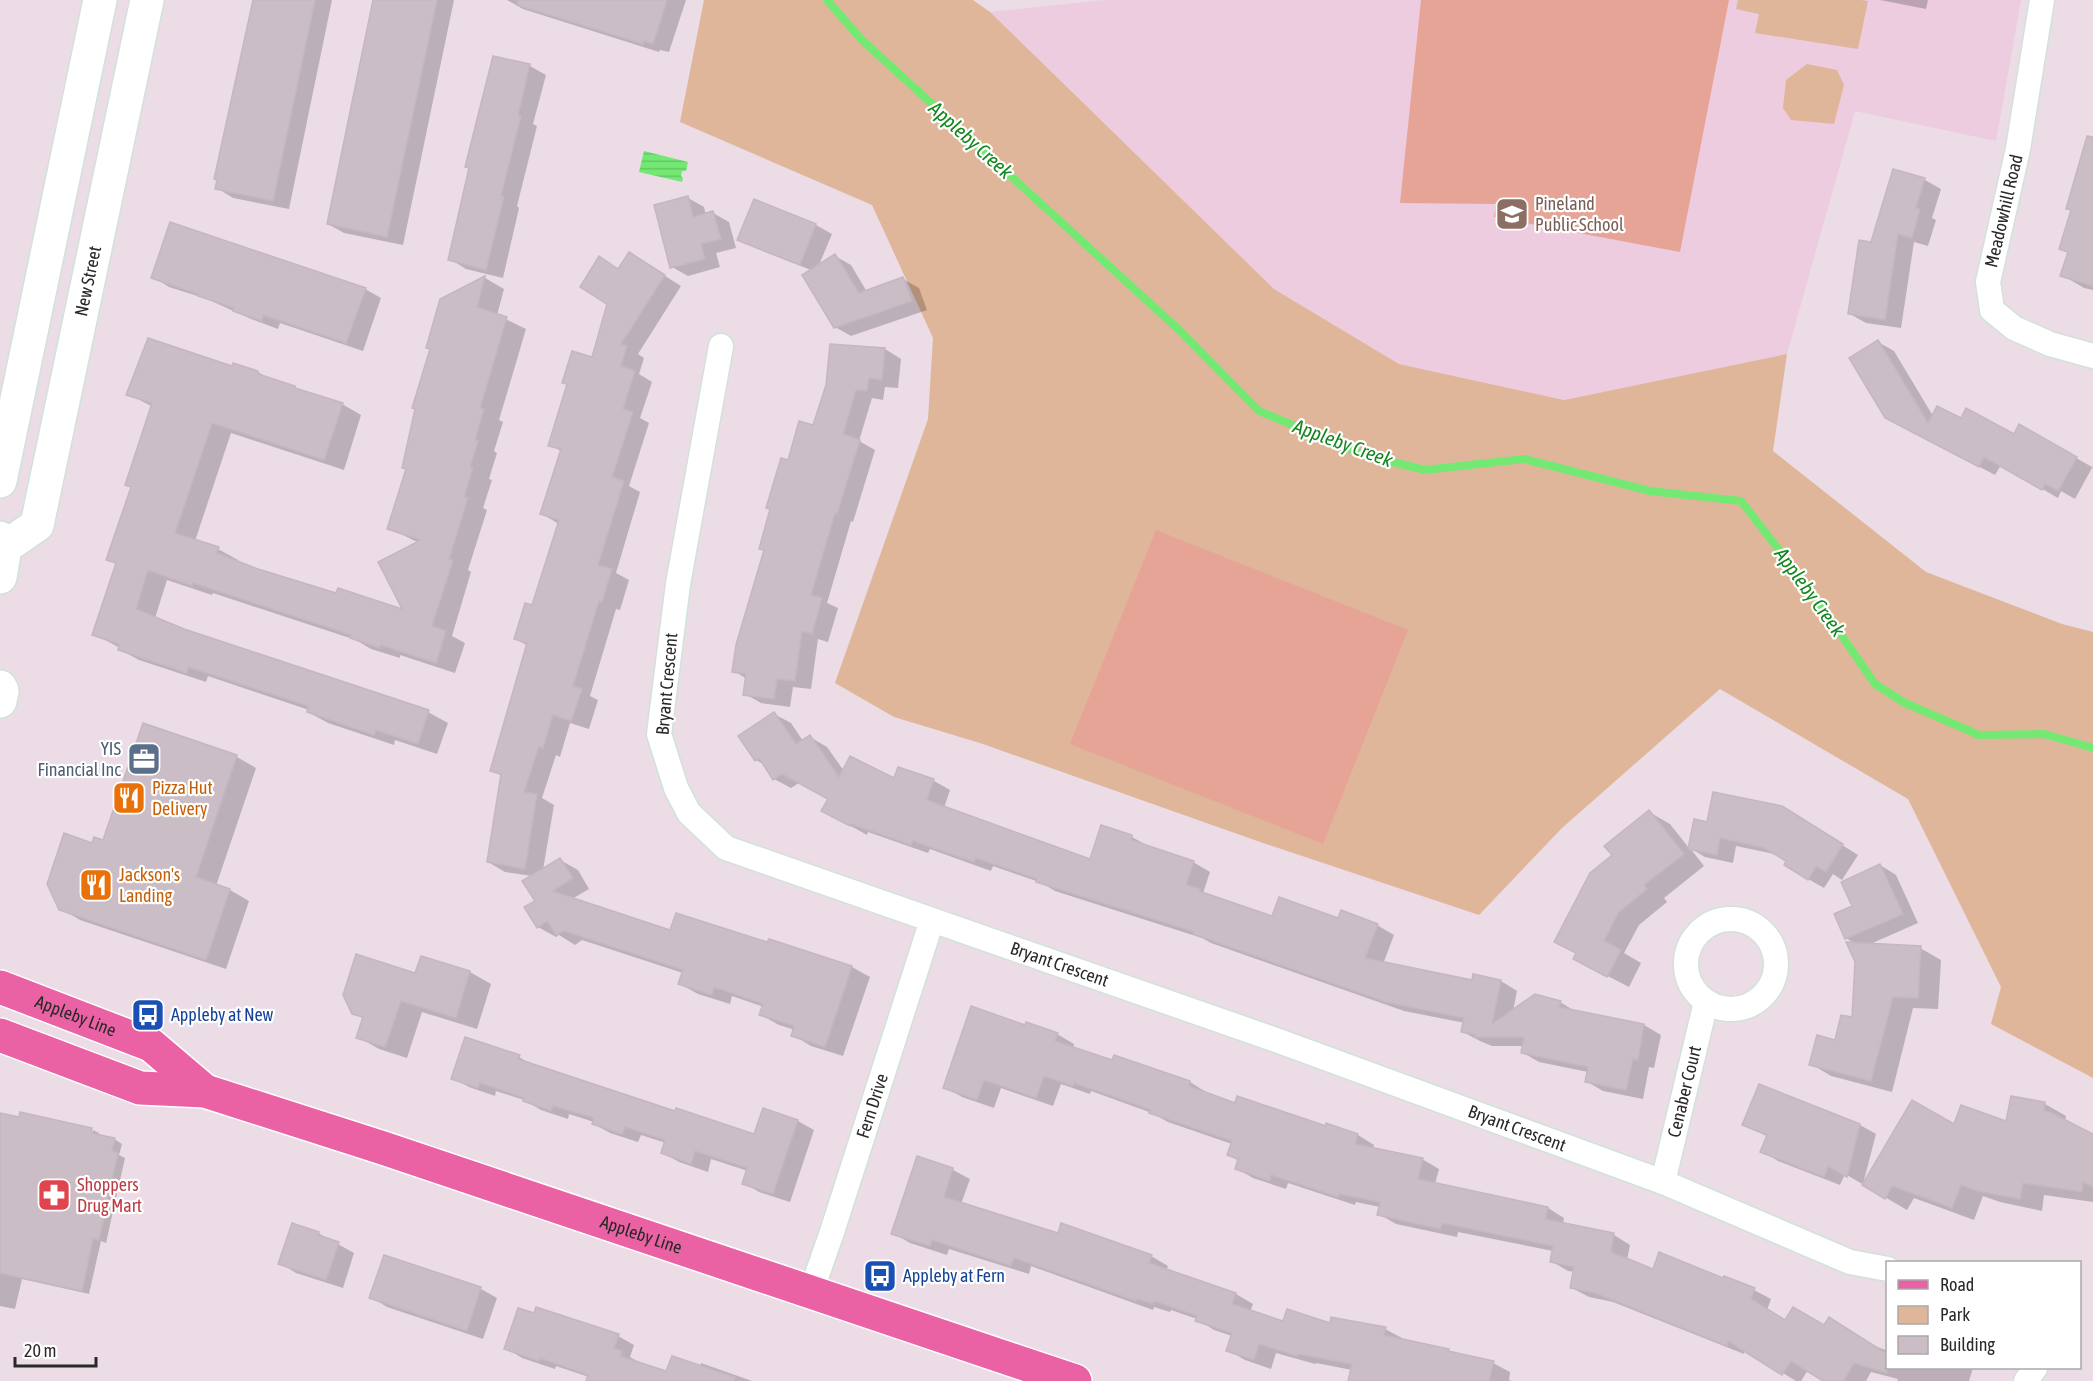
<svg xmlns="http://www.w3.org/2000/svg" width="2093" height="1381" viewBox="0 0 2093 1381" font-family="'Asap Condensed',sans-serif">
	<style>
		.education { fill: #ecccde }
		.park { fill: #dfb69a }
		.pitch { fill: #e6a496 }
		.water { fill: url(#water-rules) }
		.shadow { fill: #0003 }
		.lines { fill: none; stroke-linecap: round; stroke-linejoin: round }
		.stream { stroke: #73e974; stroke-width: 8 }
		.building { fill: #cabdc6; stroke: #c6b6c0; stroke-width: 1.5 }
		.minor-casing { stroke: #d1e2da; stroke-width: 27 }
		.secondary-casing { stroke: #d1e2da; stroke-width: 36 }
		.primary-casing { stroke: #fff; stroke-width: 36 }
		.minor { stroke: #fff; stroke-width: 24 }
		.secondary { stroke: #fff; stroke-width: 33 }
		.primary { stroke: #ea61a4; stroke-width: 33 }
		.labels { text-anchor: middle; stroke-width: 4.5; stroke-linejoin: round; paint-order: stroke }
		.education-label { font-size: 18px; fill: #785e54; stroke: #fff; text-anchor: start }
		.street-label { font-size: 18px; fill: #292929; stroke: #fff }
		.service-label { font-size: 18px; fill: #4e5e75; stroke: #fff; text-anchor: end }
		.food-label { font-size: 18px; fill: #c56008; stroke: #fff; text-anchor: start }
		.transit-label { font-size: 18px; fill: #164399; stroke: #fff; text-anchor: start }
		.health-label { font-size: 18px; fill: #be3a42; stroke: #fff; text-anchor: start }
		.water-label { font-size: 20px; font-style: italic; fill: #13871e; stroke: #fff }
	</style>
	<defs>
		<pattern id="water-rules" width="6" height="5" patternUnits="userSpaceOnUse" patternTransform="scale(1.5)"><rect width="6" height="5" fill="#73e974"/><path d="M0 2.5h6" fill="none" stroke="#64c864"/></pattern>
	</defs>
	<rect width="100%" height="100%" fill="#ebdce6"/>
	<path class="education" d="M1105,0H2021L1996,141L1855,111L1787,354L1564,400L1399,364L1274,289L990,12Z"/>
	<path class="park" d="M704,0H973L990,12L1274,289L1399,364L1564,400L1787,354L1773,451L1926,572L2062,624L2093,632V1078L1991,1024L2001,987L1908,799L1720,689L1562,828L1479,915L1263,843L983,744L894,717L835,683L928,419L933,338L872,205L680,122Z
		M1738,0H1861L1868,1L1858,49L1755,33L1759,14L1736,9Z
		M1807,64L1837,70L1844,85L1834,124L1791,120L1783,108L1786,80Z"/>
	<path class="pitch" d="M1421,0H1729L1680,252L1494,217L1496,204L1400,203Z
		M1156,530L1408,630L1323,844L1070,744Z"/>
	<path class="water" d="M644,151L688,162L686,171H682L681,176L683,178L682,182L639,172Z"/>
	<path class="shadow" d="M254,0H332L289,209L233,198L217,188Z
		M375,0H454L403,245L344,233L328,224Z
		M507,0H686L669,52L660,50L659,52L523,9Z
		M1880,0H1928L1926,9Z
		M494,57L530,66L546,75L533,124L537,126L517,206L519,208L503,278L466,269L450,259Z
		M2093,141V290L2084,288L2062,275L2069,253L2061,248Z
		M1894,171L1925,180L1941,189L1932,218L1936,220L1928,246L1914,242L1901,328L1866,323L1850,314Z
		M688,198L704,207L706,215L713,213L729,222L736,248L716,253L720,267L688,276L672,267Z
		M754,201L816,225L832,234L819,265L835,256L851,265L867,292L903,279L919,288L927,310L851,336L835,327L811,270L755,248L739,239Z
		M646,264L681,286L638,354L644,358L639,374L652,382L640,418L649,423L629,486L640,492L616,573L629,580L620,610L616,609L590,696L598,700L589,729L570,723L560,757L556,755L542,798L554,805L543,870L560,860L578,870L589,889L572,899L671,932L768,944L770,941L852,967L870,977L843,1056L811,1046L793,1035L795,1030L779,1025L761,1015L764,1007L732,996L730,1004L698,994L680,984L683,973L582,940L575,945L559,935L556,937L538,927L537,902L532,876L505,872L488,862L502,776L491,770L528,646L516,639L533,607L559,524L542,514L561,451L550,445L593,359L619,270Z
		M153,277L365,289L381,298L363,351L280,323L278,329L251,319L207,299L169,287Z
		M485,278L504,289L497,315L526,329L499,420L503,422L494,451L497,453L489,479L492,480L483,508L487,510L468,570L471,572L452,636L465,643L455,673L400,655V658L371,649L356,640L213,593L212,595L167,580L155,618L184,631L428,712L448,723L437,754L395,740L394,745L328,723L308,712L309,710L208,676L206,682L139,660L119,649L120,648L94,634L117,564L108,559L133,488L126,484L153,407L128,394L233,368L258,372L270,379L342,404L361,415L344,470L231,433L195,541L218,549L238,560L237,562L337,595L405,612L419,543L389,528L408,469L441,300Z
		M1878,342L1894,351L1933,416L1961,420L2015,436L2020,426L2092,467L2093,466L2075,499L2061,491L2058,498L2001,465L1995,475L1903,426Z
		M885,349L901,359L898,388L885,387L883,400L872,398L859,441L875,450L853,522L851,521L827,603L838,608L828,642L818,639L811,689L793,687L790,707L761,703L745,694L747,679L734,671L765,551L761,548L789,462L814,427Z
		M774,714L791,723L803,741L810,737L827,747L844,771L895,781L899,769L934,781L950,790L944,808L1091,861L1102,827L1132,837L1148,846L1193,862L1210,872L1203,893L1273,918L1339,920L1377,925L1394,935L1383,964L1473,982L1501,981L1517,991L1513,1011L1560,1002L1578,1013L1644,1025L1661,1035L1654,1068L1649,1067L1643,1099L1603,1091L1586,1081L1588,1072L1539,1062L1522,1052L1524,1046H1492L1480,1041L1463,1032L1465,1023L1404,1011L1211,943L1202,938L1055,891L1042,883L993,866L991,871L930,849L928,853L868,832L867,835L840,820L829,799L799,783L791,788L774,779L765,765L756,760Z
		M144,725L237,757L256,768L216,886L230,890L249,901L226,969L80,920L60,908L93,845L104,842Z
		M1649,812L1670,824L1689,848L1708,823L1799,818L1858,855L1842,880L1833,874L1824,888L1808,879L1779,855L1736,846L1733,863L1705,857L1690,848L1704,866L1664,898L1667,902L1639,925L1624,953L1641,963L1629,987L1596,970L1614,855Z
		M1880,865L1896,875L1918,923L1868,945L1920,948L1941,960L1938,1009L1913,1008L1892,1092L1831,1076L1811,1064L1836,1041L1854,1019L1857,945L1846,938L1854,907Z
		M422,958L470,972L491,984L477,1029L422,1012L407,1058L379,1049L358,1037L364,1019L353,1013L416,975Z
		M1026,1027L1057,1034L1074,1044L1073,1048L1113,1062L1190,1082L1206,1092V1094L1236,1105L1327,1128V1125L1358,1135L1374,1145L1373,1149L1422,1159L1439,1169L1435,1184L1548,1208L1564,1218L1563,1224L1614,1235L1630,1245L1627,1260L1654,1271L1724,1280L1754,1290L1771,1299L1767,1310L1786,1322L1825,1327L1888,1351V1368H1973L1969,1381H1897L1898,1379L1871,1372L1866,1381H1826L1808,1370L1801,1381H1796L1745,1350L1744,1354L1613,1302L1589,1297L1572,1288L1575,1272L1568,1271L1551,1261L1553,1251L1458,1232L1457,1237L1396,1224L1379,1214L1380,1207L1356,1202L1355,1205L1288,1183L1286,1189L1253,1178L1236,1168L1239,1161L1229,1155L1232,1144L1168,1122L1152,1113L1091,1091L1090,1094L1061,1084L1053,1106L1001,1088L994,1108L962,1097L945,1087Z
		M519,1057L536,1067L676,1113L755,1135L764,1110L798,1121L814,1130L790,1202L759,1192L744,1183L748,1171L711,1159L708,1172L679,1162L663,1153L666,1143L641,1135L638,1142L610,1133L594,1124V1122L569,1114L568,1119L541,1110L524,1100L496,1091L495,1096L469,1087L453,1078Z
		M2045,1104L2066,1116L2065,1122L2093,1136V1202L2044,1195L2042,1211L2000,1202L1983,1196L1974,1220L1914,1198L1907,1210L1845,1174L1840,1185L1778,1161L1762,1151L1768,1137L1744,1124L1860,1125L1876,1134L1863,1184L1955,1126L2007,1123Z
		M0,1114L90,1129L91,1140L93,1130L99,1133L98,1136L114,1139L122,1144L119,1155L125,1158L106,1243L101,1241L89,1294L22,1279L15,1309L0,1306Z
		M918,1158L953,1170L970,1179L961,1204L1059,1235L1151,1256L1168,1266L1166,1271L1236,1294L1253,1304L1250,1312L1284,1323L1385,1329L1402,1338V1340L1493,1363L1510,1372L1509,1380L1512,1381H1350L1352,1370L1316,1363L1315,1364L1276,1353L1271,1369L1245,1360L1228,1350L1232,1336L1214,1330L1197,1319L1171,1310L1170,1312L1154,1307L1153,1310L1031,1266L1029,1274L949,1249L947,1255L910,1243L893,1233Z
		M318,1233L354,1253L343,1288L296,1273L280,1263Z
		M385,1257L481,1289L497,1298L483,1339L387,1307L371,1297Z
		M618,1336L634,1345L630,1357L637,1361V1363L667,1373L700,1367L701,1363L752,1381H587L589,1377L556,1366L555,1369L522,1358L506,1348Z"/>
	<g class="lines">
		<path class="stream" d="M827,0L861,39L1178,329L1259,411L1364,455L1425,470L1524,459L1650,491L1741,501L1811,591L1875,684L1905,703L1979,735L2044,734L2093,748"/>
	</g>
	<path class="building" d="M253,0H315L273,201L215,189L217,180L214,179Z
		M373,0H437L387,237L327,224Z
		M518,0H667L653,44L644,41L643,44L517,5Z
		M493,56L530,64L518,115L521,116L501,196L504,197L486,270L448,260L469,168L465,167Z
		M2087,136L2093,137V286L2060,276L2068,252L2059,249L2071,210L2066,209Z
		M1893,169L1925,178L1916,208L1920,209L1912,238L1898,234L1885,320L1848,314L1859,240L1871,242Z
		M688,196L693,217L713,211L721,239L701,244L705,259L670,268L654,205Z
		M754,199L816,224L800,265L737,240Z
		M170,222L366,288L346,343L263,315L262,321L233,311L234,308L198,296V294L151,278Z
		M629,252L665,275L621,344L627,346L621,366L635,371L623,409L633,412L612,477L624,481L598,565L612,569L602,602L599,601L573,686L582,689L571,721L553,715L543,748L539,746L524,792L537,794L525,869L487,862L501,774L490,771L527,643L514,639L525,603L532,605L559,520L540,514L561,449L548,446L567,384L562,383L572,351L592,357L607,304L580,287L599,256L618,269Z
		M835,254L859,293L903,277L912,301L834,328L802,275Z
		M485,276L477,307L507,317L480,408L484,409L475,440L478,441L470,467L473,468L464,497L468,498L449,559L453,560L432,626L446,631L436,663L381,645L380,648L350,638L351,635L193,583L192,586L148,570L136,609L184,629L429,710L418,744L376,730L374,735L307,712L308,706L188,667L187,673L118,650L119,644L92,635L116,563L106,560L131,487L125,485L152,403L126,395L148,338L232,366L233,363L258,371V374L295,386V388L343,403L324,460L212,423L175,533L219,547L217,553L258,569L336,593L338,588L402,609L378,562L421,540L387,529L406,469L402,468L415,409L412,408L430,349L426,348L440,299Z
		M1878,340L1928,423L1937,406L1961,418L1966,408L2014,434L2019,424L2077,457L2058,491L2045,484L2042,490L1984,457L1979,467L1885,418L1849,358Z
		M830,344L885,348L882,380L869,378L867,391L856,390L843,434L860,440L837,514L835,513L811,595L822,598L812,634L802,631L795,681L777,679L774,699L743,695L746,674L732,672L736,645L764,550L759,549L770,509L766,508L781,458L788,460L799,421L813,425L826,385Z
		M774,712L796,744L810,735L839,777L850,756L894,778L898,767L934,779L927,800L1090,859L1101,825L1132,835L1131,840L1194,861L1186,885L1200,889L1199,891L1272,916L1279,897L1338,918L1341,910L1378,924L1365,958L1472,980L1473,974L1501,980L1492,1024L1535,994L1561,1001L1559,1007L1644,1024L1638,1060L1633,1059L1626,1090L1585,1082L1588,1067L1521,1053L1524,1037H1474L1476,1035L1461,1032L1464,1018L1385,1002L1193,934L1194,932L1036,882L1037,879L976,858L974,862L913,841L911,845L851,824L850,826L821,811L828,799L782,774L773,780L759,758L755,761L738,736Z
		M143,723L237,755L196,877L230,889L206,960L59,910L47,884L64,833L92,843L94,837L103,840Z
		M1713,792L1782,806L1843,844L1826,872L1816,866L1808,880L1784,865L1786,861L1764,848L1720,838L1717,855L1688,849L1694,819L1707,822Z
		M1649,810L1684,854L1644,885L1647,889L1618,913L1604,941L1621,950L1607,977L1573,959L1576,953L1554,942L1590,873L1612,855L1604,846Z
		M560,858L573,878L552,891L670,930L676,913L767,942L769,939L852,966L825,1047L791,1036L794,1026L759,1015L763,1004L714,987L712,995L678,984L683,970L564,931L556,935L547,921L537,928L524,907L535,901L522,881Z
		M1880,864L1903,914L1845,939L1834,914L1852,906L1841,882Z
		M1846,942L1921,946L1918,998L1893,997L1871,1081L1809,1065L1817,1035L1835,1040L1841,1015L1852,1017L1855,962Z
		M356,954L415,973L421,956L470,971L456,1018L401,1001L385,1047L356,1038L363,1017L352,1014L343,995Z
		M971,1006L1025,1025L1026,1022L1058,1033L1055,1041L1112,1060L1114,1055L1190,1081L1189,1086L1235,1103L1237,1096L1326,1126V1123L1358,1134L1355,1144L1423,1158L1418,1179L1548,1207L1545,1219L1614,1233L1611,1252L1653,1269L1659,1252L1723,1278L1724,1276L1755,1288L1751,1299L1785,1320L1793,1307L1824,1325L1829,1317L1887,1354V1373L1854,1363L1843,1381H1823L1791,1361L1782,1375L1728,1341L1727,1346L1595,1293L1570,1288L1574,1267L1550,1262L1553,1246L1442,1223L1440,1229L1377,1215L1380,1202L1339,1194L1338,1197L1271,1175L1270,1181L1235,1169L1238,1159L1227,1155L1232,1141L1149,1113L1151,1110L1074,1083L1073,1086L1044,1076L1036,1098L984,1080L977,1100L943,1088Z
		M465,1037L520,1055L518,1059L675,1111L676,1108L754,1134L763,1108L798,1120L773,1194L742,1184L747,1168L695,1151L691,1164L661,1153L665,1140L625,1127L622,1134L592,1124L594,1118L553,1106L551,1111L523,1101L524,1098L480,1083L478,1088L451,1079Z
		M1759,1084L1860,1124L1847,1177L1828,1166L1824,1177L1760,1152L1767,1135L1742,1125Z
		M2011,1096L2045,1102L2044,1111L2050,1112L2093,1134V1187L2083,1182L2082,1192L2023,1183L2020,1199L1977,1191L1961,1185L1952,1208L1892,1186L1885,1199L1862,1185L1912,1100L1954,1124L1961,1105L2006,1121Z
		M20,1112L92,1128L91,1133L115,1138L112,1151L118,1153L99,1240L93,1238L82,1291L0,1273V1113L19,1117Z
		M917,1156L953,1168L944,1197L1058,1233L1061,1223L1152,1255L1149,1263L1236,1293L1232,1304L1283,1321L1287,1309L1330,1323L1331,1317L1386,1327L1384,1335L1449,1349L1448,1351L1494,1361L1489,1381H1348L1352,1364L1298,1354L1297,1356L1259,1344L1254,1360L1226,1351L1232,1333L1195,1321L1197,1316L1154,1301L1153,1304L1137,1299L1136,1301L1014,1258L1011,1266L932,1240L930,1246L891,1234Z
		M292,1223L319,1232L318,1235L339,1242L326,1280L278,1264Z
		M384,1255L481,1287L467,1331L369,1298Z
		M536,1307L619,1334L614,1348L622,1351L620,1356L666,1371L672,1356L735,1377L734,1381H586L588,1375L540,1358L539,1361L504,1349L518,1308L534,1313Z"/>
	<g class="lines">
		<g class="minor-casing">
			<g id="minor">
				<path d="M2042,0L2018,149L1988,282L1992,310L2014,328L2050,344L2093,356"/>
				<path id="s1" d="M721,346L678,584L659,734L676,788L689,813L726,848L1276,1040L1663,1182L1850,1262L1888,1269"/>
				<circle cx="1731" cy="964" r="45"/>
				<path id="s2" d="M1663,1182L1706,1002"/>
				<path id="s3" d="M811,1292L832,1232L932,920"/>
				<path d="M2026,1381L2035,1368"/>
			</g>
		</g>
		<g class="secondary-casing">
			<g id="secondary">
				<path d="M0,481L100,0"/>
				<path d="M0,538L5,547L0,577"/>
				<path id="s4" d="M5,547L37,525L147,0"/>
				<path d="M0,687L2,691L0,701"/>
			</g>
		</g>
		<g class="primary-casing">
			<g id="primary">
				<path id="s5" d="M0,987L151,1045L205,1091"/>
				<path id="s6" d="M0,1035L140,1088L205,1091L383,1148L1075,1381"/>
			</g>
		</g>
		<use href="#minor" class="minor"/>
		<use href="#secondary" class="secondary"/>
		<use href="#primary" class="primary"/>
	</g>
	<defs>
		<g id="school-square" transform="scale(1.725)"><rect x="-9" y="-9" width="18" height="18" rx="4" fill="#8d6e63" stroke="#fff"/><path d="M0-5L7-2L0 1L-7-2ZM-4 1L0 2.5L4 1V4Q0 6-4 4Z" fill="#fff"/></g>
		<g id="office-square" transform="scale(1.725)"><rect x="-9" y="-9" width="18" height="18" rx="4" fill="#5c6f8a" stroke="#fff"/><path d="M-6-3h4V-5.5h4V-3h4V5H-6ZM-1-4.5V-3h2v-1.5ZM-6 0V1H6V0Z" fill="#fff"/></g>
		<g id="restaurant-square" transform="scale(1.725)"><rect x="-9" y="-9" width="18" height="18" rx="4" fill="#e8710a" stroke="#fff"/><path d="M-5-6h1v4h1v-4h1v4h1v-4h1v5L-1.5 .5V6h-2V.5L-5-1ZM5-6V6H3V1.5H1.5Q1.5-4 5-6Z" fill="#fff"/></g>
		<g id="bus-square" transform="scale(1.725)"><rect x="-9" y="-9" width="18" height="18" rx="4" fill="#1a4fb4" stroke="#fff"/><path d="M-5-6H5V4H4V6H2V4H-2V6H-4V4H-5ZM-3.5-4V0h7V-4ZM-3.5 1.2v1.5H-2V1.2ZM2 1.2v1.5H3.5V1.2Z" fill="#fff"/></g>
		<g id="pharmacy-square" transform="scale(1.725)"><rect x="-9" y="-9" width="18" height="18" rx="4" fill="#e0444e" stroke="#fff"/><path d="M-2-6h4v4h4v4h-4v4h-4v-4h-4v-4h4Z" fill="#fff"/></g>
	</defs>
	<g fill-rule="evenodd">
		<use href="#school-square" x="1512" y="214"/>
		<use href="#office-square" x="144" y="759"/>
		<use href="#restaurant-square" x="129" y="798"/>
		<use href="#restaurant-square" x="96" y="885"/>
		<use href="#bus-square" x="148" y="1015"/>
		<use href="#pharmacy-square" x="54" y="1195"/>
		<use href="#bus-square" x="880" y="1276"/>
	</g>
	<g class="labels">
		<g class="education-label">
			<text x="1535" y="210">Pineland<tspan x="1535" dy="21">Public School</tspan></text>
		</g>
		<g class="street-label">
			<text transform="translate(2004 211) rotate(-77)" y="6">Meadowhill Road</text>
			<text dy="6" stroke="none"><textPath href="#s4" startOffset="288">New Street</textPath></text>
			<text transform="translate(667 684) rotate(-85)" y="6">Bryant Crescent</text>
			<text dy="6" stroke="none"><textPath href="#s1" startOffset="882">Bryant Crescent</textPath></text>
			<text dy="6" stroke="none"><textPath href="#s5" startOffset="81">Appleby Line</textPath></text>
			<text dy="6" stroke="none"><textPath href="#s2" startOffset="93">Cenaber Court</textPath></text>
			<text dy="6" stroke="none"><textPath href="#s3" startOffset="196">Fern Drive</textPath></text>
			<text dy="6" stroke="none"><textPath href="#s1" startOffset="1368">Bryant Crescent</textPath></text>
			<text dy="6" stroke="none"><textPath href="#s6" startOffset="674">Appleby Line</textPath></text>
		</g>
		<g class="service-label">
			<text x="121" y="755">YIS<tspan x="121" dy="21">Financial Inc</tspan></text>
		</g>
		<g class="food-label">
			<text x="152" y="794">Pizza Hut<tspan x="152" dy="21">Delivery</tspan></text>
			<text x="119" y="881">Jackson's<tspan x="119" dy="21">Landing</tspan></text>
		</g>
		<g class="transit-label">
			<text x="171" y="1021">Appleby at New</text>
			<text x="903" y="1282">Appleby at Fern</text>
		</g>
		<g class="health-label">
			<text x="77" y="1191">Shoppers<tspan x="77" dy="21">Drug Mart</tspan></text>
		</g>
		<g class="water-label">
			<text transform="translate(971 140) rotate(42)" y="7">Appleby Creek</text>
			<text transform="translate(1343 443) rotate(20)" y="7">Appleby Creek</text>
			<text transform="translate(1810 592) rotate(54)" y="7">Appleby Creek</text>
		</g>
	</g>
	<rect x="1886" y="1261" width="195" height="108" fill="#ffffff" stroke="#a9a9a9" stroke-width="1.5"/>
	<rect x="1898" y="1280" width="30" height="9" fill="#ea61a4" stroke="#a9a9a9" stroke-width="1.5"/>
	<text x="1940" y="1291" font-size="18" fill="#292929">Road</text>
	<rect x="1898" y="1306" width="30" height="18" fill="#dfb69a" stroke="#a9a9a9" stroke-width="1.5"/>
	<text x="1940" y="1321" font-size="18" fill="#292929">Park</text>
	<rect x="1898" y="1336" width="30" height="18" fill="#cabdc6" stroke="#a9a9a9" stroke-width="1.5"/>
	<text x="1940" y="1351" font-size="18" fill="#292929">Building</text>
	<path d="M15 1357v9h81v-9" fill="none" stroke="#292929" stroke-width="3"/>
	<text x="24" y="1357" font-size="18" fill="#292929" stroke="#ffffff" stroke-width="4.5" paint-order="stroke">20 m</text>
</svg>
